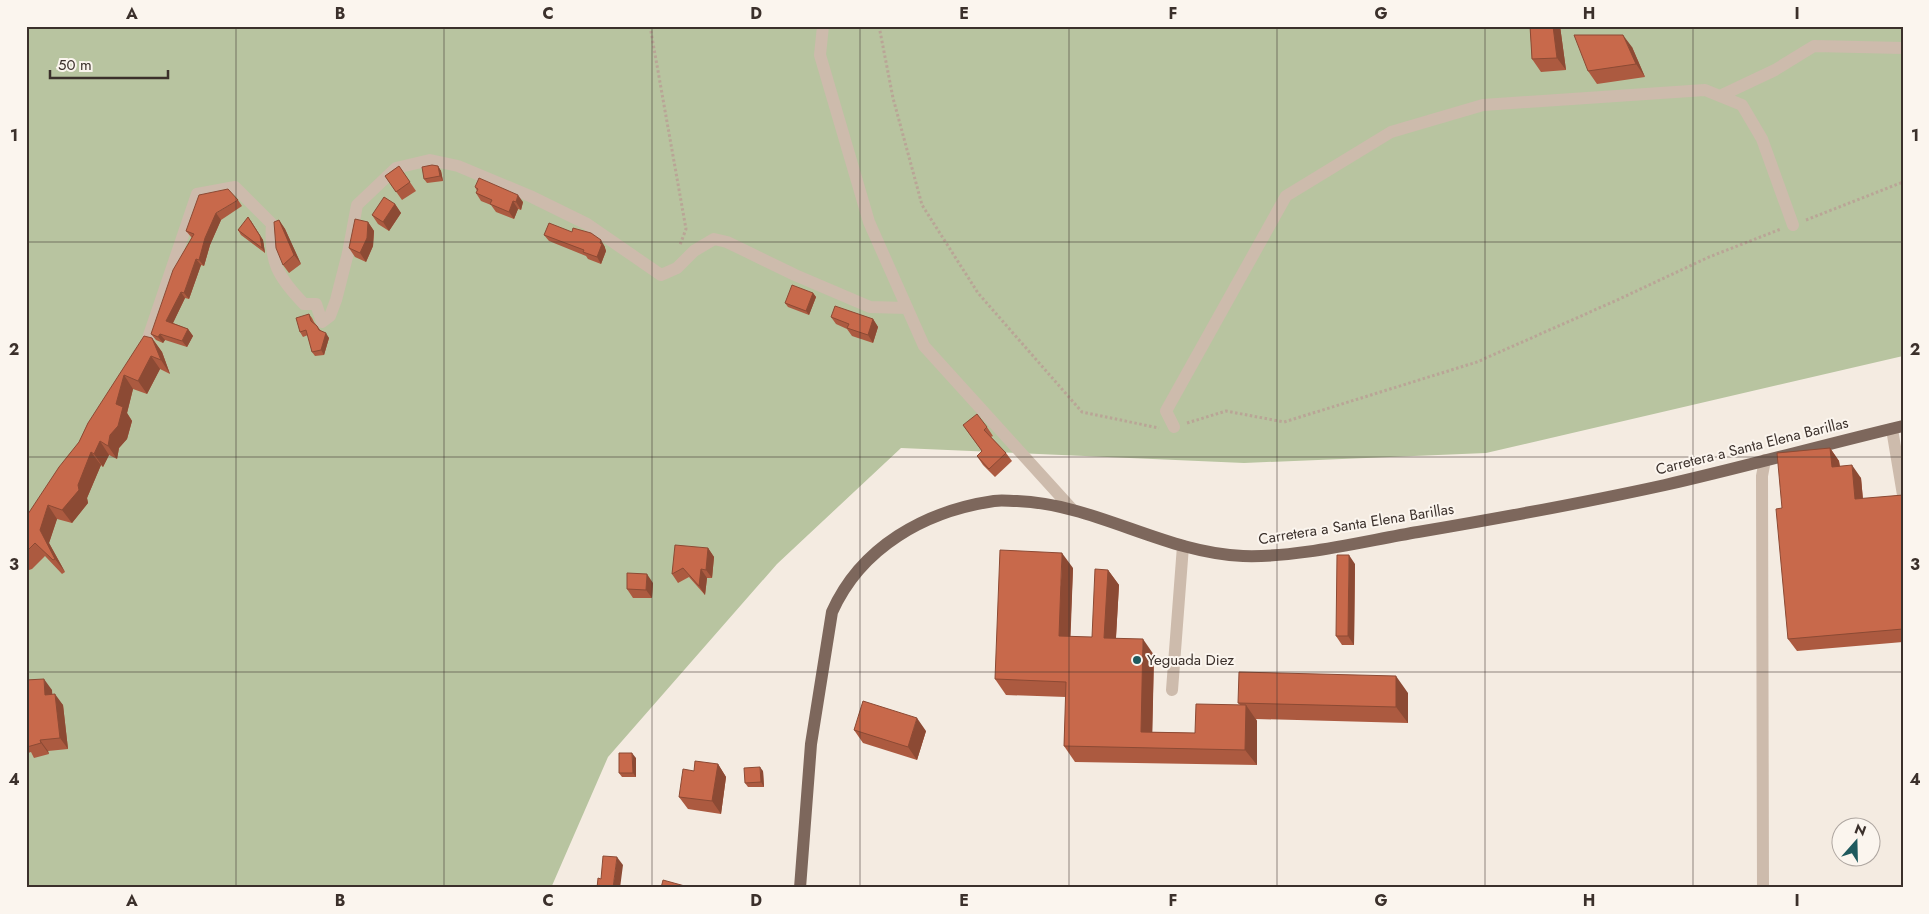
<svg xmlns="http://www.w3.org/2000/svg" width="1929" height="914" viewBox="0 0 1929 914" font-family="Jost,sans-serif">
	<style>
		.green { fill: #b8c4a0 }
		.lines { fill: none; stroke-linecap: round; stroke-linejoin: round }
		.path { stroke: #b9a596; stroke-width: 3; stroke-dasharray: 2.5 2.5; stroke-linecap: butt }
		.minor { stroke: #cdbbac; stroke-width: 12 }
		.major { stroke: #7d675c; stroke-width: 12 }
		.wall { fill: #ac5a40 }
		.shaded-wall { fill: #8c4a34 }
		.building { fill: #c8694b; stroke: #8c4a34 }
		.grid { fill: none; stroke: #3b302b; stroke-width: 1; stroke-opacity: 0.55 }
		.poi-dot { fill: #1f5a5e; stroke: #fbf5ee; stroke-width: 2 }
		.labels { text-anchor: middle; stroke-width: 4; stroke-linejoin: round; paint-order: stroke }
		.street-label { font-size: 15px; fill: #3b302b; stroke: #fbf5ee }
		.poi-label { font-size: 15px; fill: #3b302b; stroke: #fbf5ee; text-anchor: start }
		.neatline { fill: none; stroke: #3b302b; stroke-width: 2 }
		.grid-label { font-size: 16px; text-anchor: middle; font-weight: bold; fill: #3b302b }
	</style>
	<rect width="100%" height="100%" fill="#f4ebe1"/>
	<path class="green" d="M26,26H1903V356L1486,453L1244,463L901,448L777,564L608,757L551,888H26Z"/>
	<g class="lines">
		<path class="path" d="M650,26L686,229L680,245
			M879,26L893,98L922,205L978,293L1082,412L1159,428
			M1806,220L1903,182
			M1187,423L1226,411L1284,422L1477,362L1615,301L1709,257L1781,229"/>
		<path class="minor" d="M823,26L820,55L869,222L924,346L1071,508
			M1720,96L1775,70L1814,46L1903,48
			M143,353L197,194L235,187L272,224C269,262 278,277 304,304H316L322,322L330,316L336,300L348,253L357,205L396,168L430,160L458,166L530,196L587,224L661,275L677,268L694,251L714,239L727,242L795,275L870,307L907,308
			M1174,427L1166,411L1286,196L1391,132L1483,105L1705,90L1742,105L1762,139L1793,225
			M1892,429L1903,495
			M1172,690L1183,546
			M1763,888L1762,476L1765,460"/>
		<path class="major" d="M800,888L811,744L832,612C861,547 925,511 994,501C1001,500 1009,501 1017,501C1096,504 1164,553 1243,556C1297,558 1364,541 1418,532C1500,518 1583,503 1665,485C1744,467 1823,445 1903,426"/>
	</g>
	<path class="wall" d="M1530,26H1560L1566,70L1541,72L1532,59Z
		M1632,47L1645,77L1597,84L1588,71Z
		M399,166L416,191L402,200L385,176Z
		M438,166L441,171L443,181L427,183L424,179Z
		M475,187L523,202L521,210L518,209L514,219L496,212L491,205L481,201L476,193L477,191Z
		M238,200L242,206L221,220L210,245L204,266L201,265L189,299L185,298L173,323L188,329L193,336L187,347L165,340L163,343L156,340L151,334L192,238L186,231Z
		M395,204L401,213L389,231L378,224L372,215Z
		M279,220L285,229L301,264L289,273L283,265Z
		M251,221L263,240L265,253L241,235L238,230Z
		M368,222L374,231L373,246L366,262L355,257L349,248Z
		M544,235L605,247V248L606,251L601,264L588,259L586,256L549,241Z
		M813,293L816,297L809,315L788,307L785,303Z
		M309,314L312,318L314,322L321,331L329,338L324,355L315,356L312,352L308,335L303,337L300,332Z
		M831,317L873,319L878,327L873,343L852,336L847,329L836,324Z
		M152,338L162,352L170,374L160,369L147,394L133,389L127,413L132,421L127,439L119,448L117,459L109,455L103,467L101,465L87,498L88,503L72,523L57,519L49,543L65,572L62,574L45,556L32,569L26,571V517L79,442L88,423Z
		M963,425L987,427L993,436L991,437L1006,453L1012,461L995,477L983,465L977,456L982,451Z
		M1830,448L1839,461L1840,466L1861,478L1863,499L1903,495V642L1797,651L1788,639L1782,508Z
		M708,548L714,557L712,578H707L705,595L689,577L678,583L672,574Z
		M1355,564L1354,645H1342L1336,636Z
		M1073,568L1070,637H1092L1108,570L1119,585L1116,638L1154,655L1152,732L1195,733L1240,705L1238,703L1408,693V723L1256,719L1257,721V765L1075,762L1064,746L1066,697L1006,695L995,679Z
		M653,583L652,598H633L627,589Z
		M26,680L52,690V695L63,705L68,749L48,751L49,754L34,758L31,752L28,753L26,750Z
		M854,730L926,731L917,760L863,743Z
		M636,758V777H622L619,773Z
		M718,764L726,777L721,814L688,809L679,797Z
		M763,771L764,787H748L745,783Z"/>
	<path class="shaded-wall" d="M1553,26H1560L1566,70L1557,58Z
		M1623,35L1632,47L1645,77L1636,64Z
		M438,166L441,171L443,181L440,176Z
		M518,195L523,202L521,210L516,202Z
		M513,201L518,209L514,219L509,212Z
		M395,204L401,213L389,231L383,222Z
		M216,213L221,220L210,245L204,266L199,260L205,238Z
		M248,217L263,240L265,253L262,248Z
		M279,220L285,229L301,264L294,255Z
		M368,222L374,231L373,246L366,262L360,253Z
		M601,240L605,247V248L606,251L601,264L597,257Z
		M196,259L201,265L189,299L184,293Z
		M181,292L185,298L171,327L166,321Z
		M813,293L816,297L809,315L806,311Z
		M873,319L878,327L873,343L868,335Z
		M188,329L193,336L187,347L182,341Z
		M326,333L329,338L324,355L321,350Z
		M160,334L165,340L163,343L158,337Z
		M152,338L162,352L170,374L161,360Z
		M151,356L160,369L147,394L138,381Z
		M124,375L133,389L127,413L132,421L127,439L119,448L117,459L108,446L116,404Z
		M100,441L109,455L103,467L94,454Z
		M1830,448L1839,461L1841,480L1832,467Z
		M91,452L101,465L87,498L88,503L72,523L62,510L78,485Z
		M1852,465L1861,478L1864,512L1855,499Z
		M48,505L57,519L49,543L65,572L55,559L40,530Z
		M708,548L714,557L712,578L706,570Z
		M1062,553L1073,568L1070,652L1059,636Z
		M1349,555L1355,564L1354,645L1348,636Z
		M701,569L707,578L705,595L699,586Z
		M1108,570L1119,585L1115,653L1104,638Z
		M647,574L653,583L652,598L646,590Z
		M1143,639L1154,655L1152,748L1141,732Z
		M1396,676L1408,693V723L1396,707Z
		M44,679L52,690L53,706L45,695Z
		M55,694L63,705L68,749L60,738Z
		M1246,705L1257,721V765L1245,750Z
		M917,718L926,731L917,760L908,747Z
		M40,740L48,751L49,754L41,743Z
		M632,753L636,758V777L633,773Z
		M718,764L726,777L721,814L712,801Z
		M760,767L763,771L764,787L761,782Z
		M617,857L623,865L620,888H613Z"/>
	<path class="building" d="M1530,26H1553L1557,58L1532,59Z
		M1574,35H1623L1636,64L1588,71Z
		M432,165L438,166L440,176L424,179L422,167Z
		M399,166L410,182L396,192L385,176Z
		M479,178L518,195L516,202L513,201L509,212L490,204L492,200L476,193L478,189L475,187Z
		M228,189L238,200L216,213L205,238L199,260L196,259L184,293L181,292L166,321L188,329L182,341L160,334L158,337L151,334L173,270L194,234L186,231L199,195Z
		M384,197L395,204L383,222L372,215Z
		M248,217L260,236L262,248L238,230Z
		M355,219L368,222L367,238L360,253L349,248Z
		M279,220L294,255L283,265L276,248L274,222Z
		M549,223L572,232L573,228L591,233L601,240L600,243L602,244L597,257L583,252L584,250L544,235Z
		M792,285L813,293L806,311L785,303Z
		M835,306L873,319L868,335L847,328L849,324L831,317Z
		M309,314L311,321L317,326L319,330L326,333L321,350L312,352L306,330L300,332L296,318Z
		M144,336L152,338L161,360L151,356L138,381L124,375L116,404L123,407L118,426L110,435L108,446L100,441L94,454L91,452L78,485L79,490L62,510L48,505L40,530L55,559L53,560L35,543L26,552V517L59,467L79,442L88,423Z
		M977,414L987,427L984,430L1006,453L989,469L977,456L982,451L963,425Z
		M1830,448L1832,467L1852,465L1855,499L1903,495V629L1788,639L1776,509L1782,508L1777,453Z
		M675,545L708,548L706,570L701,569L699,586L683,568L672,574Z
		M1000,550L1062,553L1059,636L1092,637L1095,569L1108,570L1104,638L1143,639L1141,732L1195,733L1196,704L1246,705L1245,750L1064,746L1066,682L995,679Z
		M1337,555H1349L1348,636H1336Z
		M627,573L647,574L646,590L627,589Z
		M1239,672L1396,676V707L1238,703Z
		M44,679L45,695L55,694L60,738L40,740L41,743L27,747L26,680Z
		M863,701L917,718L908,747L854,730Z
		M619,753H632L633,773H619Z
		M695,761L718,764L712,801L679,797L683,769L694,771Z
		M760,767L761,782L745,783L744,768Z
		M603,856L617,857L613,888H597L598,878L601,879Z
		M663,880L692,888H661Z"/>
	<path class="grid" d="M236,26V888M444,26V888M652,26V888M860,26V888M1069,26V888M1277,26V888M1485,26V888M1693,26V888M26,242H1903M26,457H1903M26,672H1903"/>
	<circle class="poi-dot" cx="1137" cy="660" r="5"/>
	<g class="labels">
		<g class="street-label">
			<text transform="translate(1752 446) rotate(-14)" y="5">Carretera a Santa Elena Barillas</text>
			<text transform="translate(1356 524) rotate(-9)" y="5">Carretera a Santa Elena Barillas</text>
		</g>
		<g class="poi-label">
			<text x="1147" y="665">Yeguada Diez</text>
		</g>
	</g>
	<rect width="1929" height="914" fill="none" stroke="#fbf5ee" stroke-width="55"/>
	<g transform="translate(1856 842) rotate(20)"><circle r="24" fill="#fbf5ee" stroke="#aea6a0"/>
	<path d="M0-4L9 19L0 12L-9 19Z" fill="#1f5a5e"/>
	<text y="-8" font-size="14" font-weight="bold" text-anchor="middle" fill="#3b302b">N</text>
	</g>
	<path d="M50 70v8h118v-8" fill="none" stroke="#3b302b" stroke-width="2.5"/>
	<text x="58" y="70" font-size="15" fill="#3b302b" stroke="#fbf5ee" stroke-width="4" paint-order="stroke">50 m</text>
	<rect x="28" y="28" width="1874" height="858" class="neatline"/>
	<g class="grid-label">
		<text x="132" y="19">A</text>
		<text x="340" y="19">B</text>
		<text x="548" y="19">C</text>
		<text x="756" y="19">D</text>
		<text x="964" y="19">E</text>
		<text x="1173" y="19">F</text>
		<text x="1381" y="19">G</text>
		<text x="1589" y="19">H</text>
		<text x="1797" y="19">I</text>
		<text x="14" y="141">1</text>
		<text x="1915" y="141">1</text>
		<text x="14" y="355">2</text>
		<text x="1915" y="355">2</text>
		<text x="14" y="570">3</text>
		<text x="1915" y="570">3</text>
		<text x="14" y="785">4</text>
		<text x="1915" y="785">4</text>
		<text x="132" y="906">A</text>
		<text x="340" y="906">B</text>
		<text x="548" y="906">C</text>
		<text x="756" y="906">D</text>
		<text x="964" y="906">E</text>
		<text x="1173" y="906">F</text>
		<text x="1381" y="906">G</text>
		<text x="1589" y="906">H</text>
		<text x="1797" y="906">I</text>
	</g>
</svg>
